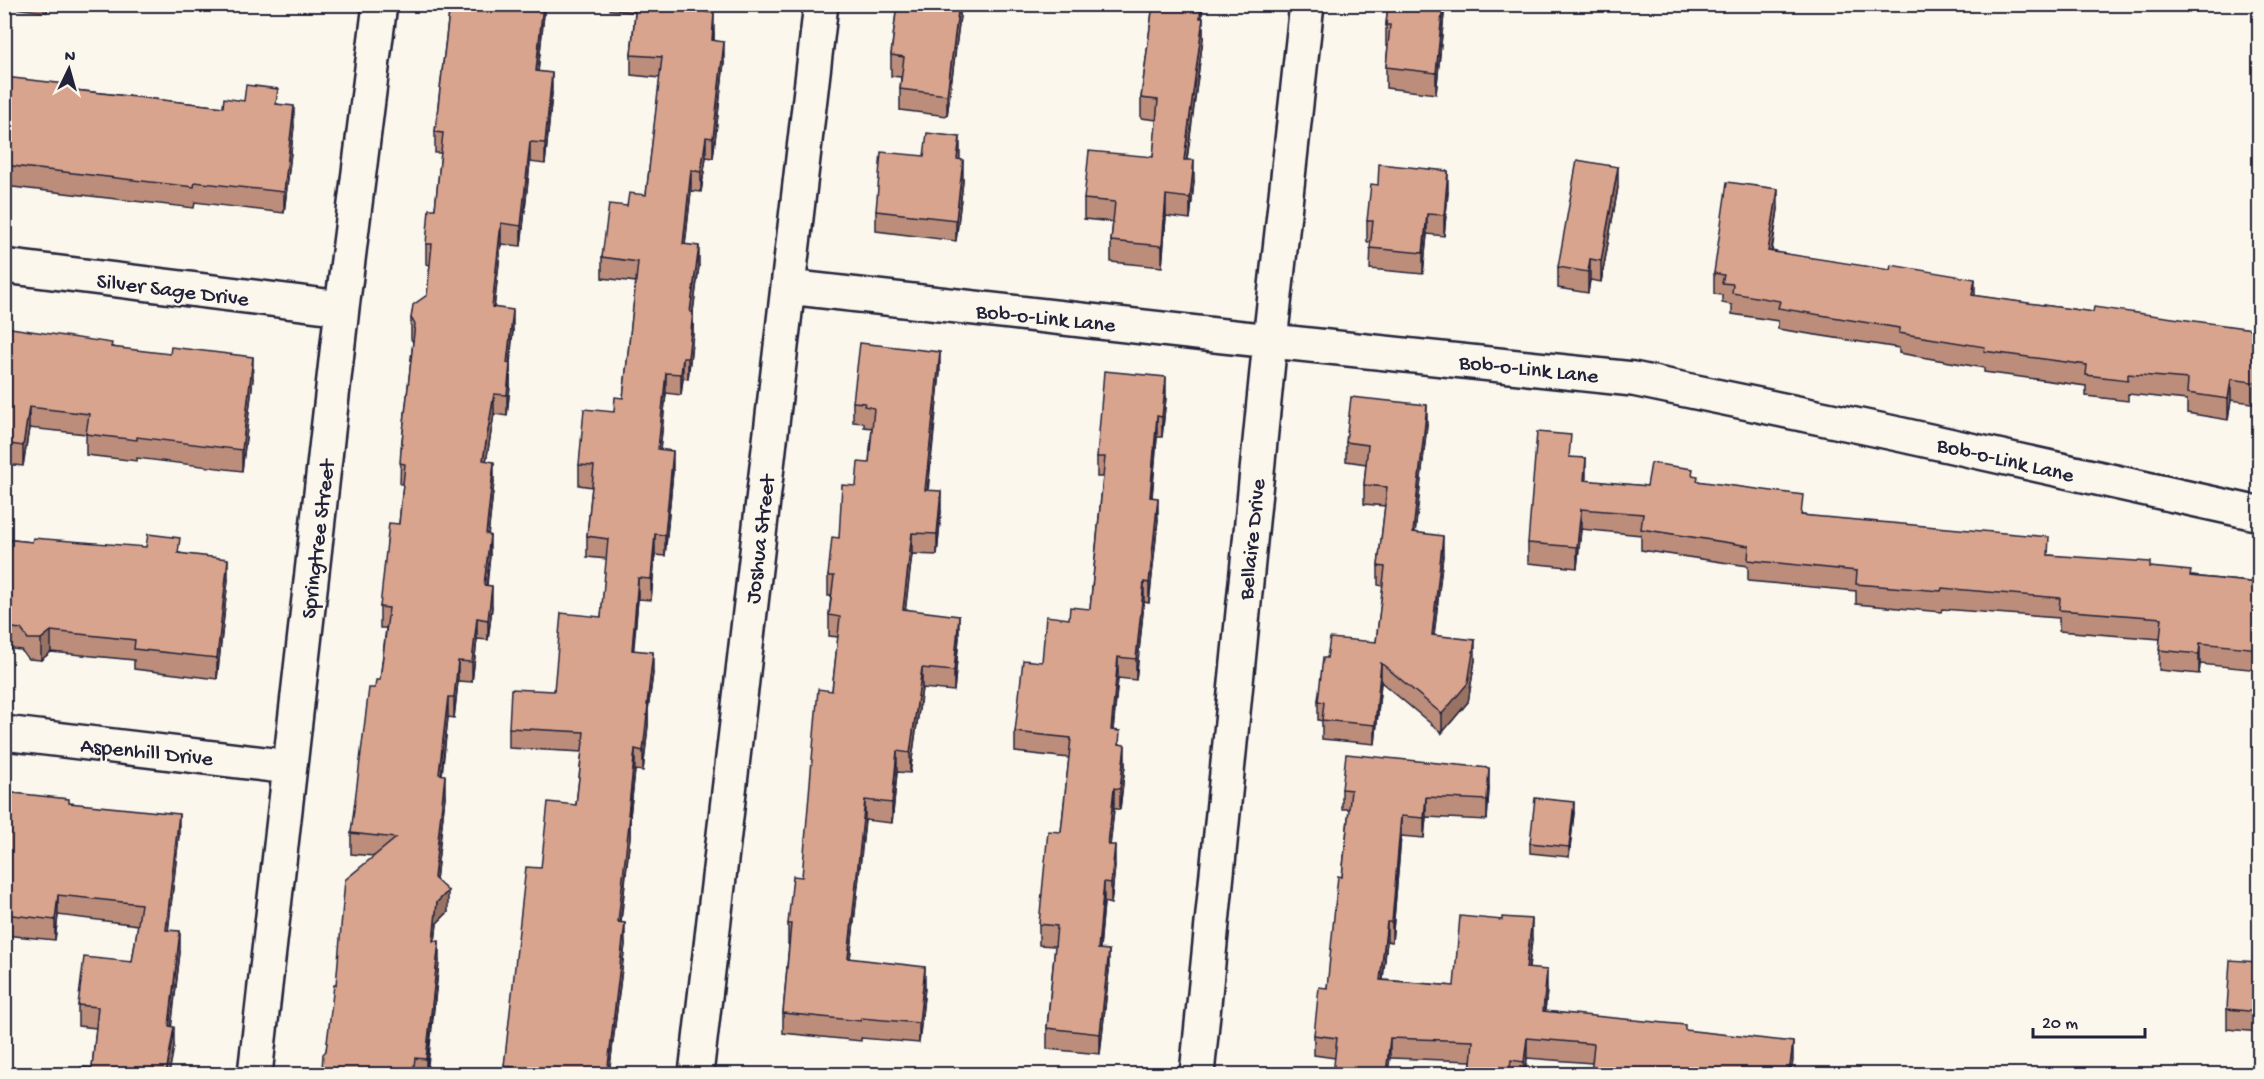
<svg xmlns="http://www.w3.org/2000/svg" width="2264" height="1079" viewBox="0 0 2264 1079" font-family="'Gochi Hand',sans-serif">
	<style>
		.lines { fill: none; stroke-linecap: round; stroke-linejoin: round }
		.street-casing { stroke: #22223b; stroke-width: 38 }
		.street { stroke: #fbf7ec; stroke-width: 33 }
		.wall { fill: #bb8d7a; stroke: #22223b; stroke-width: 1.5 }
		.shaded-wall { fill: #987363; stroke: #22223b; stroke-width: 1.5 }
		.building { fill: #d9a48e; stroke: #22223b; stroke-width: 1.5 }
		.labels { text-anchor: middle; stroke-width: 4.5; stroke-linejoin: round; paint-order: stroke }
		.street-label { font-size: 22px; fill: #22223b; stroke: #fbf7ec }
	</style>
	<rect width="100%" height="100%" fill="#fbf7ec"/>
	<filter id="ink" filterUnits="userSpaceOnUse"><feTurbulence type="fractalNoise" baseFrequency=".0167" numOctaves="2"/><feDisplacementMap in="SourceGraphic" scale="12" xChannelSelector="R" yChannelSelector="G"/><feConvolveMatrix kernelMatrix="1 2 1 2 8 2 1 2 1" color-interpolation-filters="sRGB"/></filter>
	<g filter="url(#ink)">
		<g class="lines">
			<g class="street-casing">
				<path id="street" d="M4,266L342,308
					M788,287L1224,336L1633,379L1889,432L2260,514
					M4,733L289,767
					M255,1074L342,308L380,4
					M696,1074L821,4
					M1197,1074L1270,341L1307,4"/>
			</g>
			<use href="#street" class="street"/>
		</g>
		<path class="wall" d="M4,4H48L47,12L4,7Z
			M450,4H545L538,71L552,93L545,164L530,162L521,246L501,244L494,308L513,330L510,364V385L507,416L494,414L486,461L494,482L488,534L490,555L487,586L492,607L488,640L477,639L472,682L458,681L454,718L448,717L442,775L445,796L436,880L448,912L437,923L435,941L439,962L427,1074H322V1069L326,1051L336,985L374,856L351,854V833L375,688L380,680L386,628H380V607L399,524L403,484H400L401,450L413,342L411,339V318L427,295L430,265L426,264V244L435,209L441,153H435V132Z
			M610,4H709L708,13L714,34V41L724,62L713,158L706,157L701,192L691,191L685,244L699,266L693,312V333L688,379L683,378L681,395L666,393L660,449L673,471L665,556L655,555L651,600L638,599L633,650L653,673L648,710V725L643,771L635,770L630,816V836L621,923L625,944L609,1074H504V1066L541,868L576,805L582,752L509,748V728L554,691L601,617L607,559L587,557V536L592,487L579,485V465L623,398L636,282L602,278V257L627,206L646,195L660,78L631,75V55L635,12L610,10Z
			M897,4H982L981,10L961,8L947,116L900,110V89L901,77L891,76V55Z
			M1153,4H1203L1202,18L1203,38L1187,160L1194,181L1190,219L1166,216L1162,267L1111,262V241L1113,222L1084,219V199L1153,157L1157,120L1141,118V98Z
			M1388,4H1445L1436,94L1386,88V67L1388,46H1386V25Z
			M4,77L75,90L223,107L278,104L294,126L284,213L195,202L194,208L4,186Z
			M960,160L963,181L956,241L876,231V211Z
			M1618,187L1601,282L1590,280L1588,293L1558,288V267Z
			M1448,192L1444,236L1427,234L1423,274L1370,269L1371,242H1367V221Z
			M1778,209L1772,251L1975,296L2093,312L2259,330V404L2231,400L2228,420L2187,413V400L2128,394V401L2086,396V386L1984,372V368L1899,353V348L1778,329V321L1732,314V305L1722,303V295L1714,294V273Z
			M4,327L112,347L253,378L242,471L137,458V461L86,455V434L29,428L23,466L4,464Z
			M940,372L928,491L941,511L937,555L912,554L905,610L959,637L954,691L922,688L910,773L897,772L892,823L865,820L850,958L925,987L919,1043L861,1038V1041L783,1033V1013L789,944H788V924L802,877L832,691L838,637L829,636V615L831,596H828V576L839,538L869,463L872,428L864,427V423L853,422V402Z
			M1166,397L1162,437H1157L1152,498L1158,519L1149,603L1144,602L1136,680L1118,678L1113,730L1120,744L1125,765L1120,809H1114L1110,845L1115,866L1111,904L1104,902L1100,949L1109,970L1100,1054L1047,1049V1028L1055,946L1039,945V924L1061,832L1069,758L1015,752V732L1042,662L1069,619L1090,609L1103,477H1097V457Z
			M1427,424L1415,532L1443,555L1434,635L1475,660L1468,702L1442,733L1381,682L1375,744L1322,739V721L1318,720V701L1327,658L1376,642L1383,586L1378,585V566L1385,506L1364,504V485L1366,464L1346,461V442Z
			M1571,457L1586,481L1647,486L1693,475L1698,481L1803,515L2049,555L2150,567L2191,576L2259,583V670L2200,664L2199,674L2159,670L2160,639L2059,631V618L1942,609L1941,612L1856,604V591L1748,581V566L1641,550V535L1581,529L1577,568L1528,563V543Z
			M4,539L32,542L180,553L228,579L217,679L134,669V660L51,652L41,660L28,659L21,650L4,648Z
			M1489,788L1487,820L1426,817L1424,838L1401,836L1392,942L1387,941L1383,980L1454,986L1532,939L1529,968L1547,990L1545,1011L1685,1030L1793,1061L1592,1063L1527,1058L1525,1074H1470L1471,1061L1390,1058H1335L1314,1055V1035L1327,988L1342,877L1349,809H1342V789Z
			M4,792L69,803L179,835L168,930L180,952L171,1027L174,1047L92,1068L96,1028L78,1026V1005L132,962L138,925L58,915L55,940L4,935Z
			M1574,813L1569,857L1530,853V843Z
			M2259,950V1032L2227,1029V1009L2258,962Z"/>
		<path class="shaded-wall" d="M543,4H545L536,92V71Z
			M959,4H961V8L947,116V95Z
			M1201,4H1203L1200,38V18Z
			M1443,4H1445L1436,94V73Z
			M714,13V34L712,61V40Z
			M1203,18V38L1184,180V160Z
			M724,42V62L713,158V138Z
			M552,73V93L545,164V143Z
			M294,106V126L284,213V192Z
			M706,137V157L701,192V172Z
			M960,137V158L957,180V159Z
			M530,142V162L521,246V226Z
			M963,160V181L956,241V220Z
			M1194,160V181L1190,219V198Z
			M1618,167V187L1601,282V261Z
			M691,170V191L683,264V244Z
			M1448,171V192L1444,236V215Z
			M1778,189V209L1768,272V251Z
			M1166,195V216L1162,267V246Z
			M1427,214V234L1423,274V253Z
			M501,223V244L492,328V307Z
			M699,246V266L690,333V312Z
			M1590,259V280L1588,293V272Z
			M1975,279V300L1972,295Z
			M513,310V330L507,384V363Z
			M693,312V333L688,379V358Z
			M940,352V372L925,511V490Z
			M253,357V378L242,471V450Z
			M683,358V378L681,395V374Z
			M510,364V385L507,416V395Z
			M666,373V393L658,470V449Z
			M1166,377V397L1162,437V417Z
			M2231,379V400L2228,420V399Z
			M494,394V414L483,481V460Z
			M1427,405V424L1413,552V532Z
			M29,407V428L23,466V446Z
			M1157,416V437L1150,518V497Z
			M673,451V471L665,556V535Z
			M1586,458V478L1584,501V480Z
			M494,462V482L486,555V534Z
			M941,491V511L937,555V534Z
			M1158,498V519L1149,603V583Z
			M1581,509V529L1577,568V547Z
			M912,533V554L903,630V609Z
			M655,534V555L651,600V579Z
			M490,535V555L484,606V585Z
			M1443,536V555L1432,654V635Z
			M228,559V579L217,679V658Z
			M638,578V599L632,671V650Z
			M1144,582V602L1136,680V659Z
			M492,586V607L488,640V620Z
			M959,616V637L954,691V671Z
			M477,618V639L472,682V662Z
			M51,631V652L41,660V639Z
			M1475,640V660L1468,702L1442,733V714Z
			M2200,643V664L2199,674V654Z
			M653,652V673L648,710V725L643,771V751L647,705Z
			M1118,657V678L1111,750V730Z
			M458,661V681L454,718V697Z
			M1381,663V682L1375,744V725Z
			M922,668V688L910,773V753Z
			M448,697V717L439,795V774Z
			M1125,745V765L1120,809V789Z
			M635,749V770L630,816V836L618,943V922Z
			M897,751V772L892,823V803Z
			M1489,768V788L1487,820V800Z
			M445,775V796L434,899V878Z
			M1114,788V809L1108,865V845Z
			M1426,797V817L1424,838V818Z
			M865,800V820L848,978V958Z
			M1574,802V813L1569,857V847Z
			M179,814V835L166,950V930Z
			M1401,816V836L1392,942V922Z
			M1115,845V866L1111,904V883Z
			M1104,882V902L1098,969V949Z
			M448,891V912L437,923L433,961V941L437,902Z
			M58,895V915L55,940V920Z
			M1532,919V939L1526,988V968Z
			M1387,922V941L1380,1000V980Z
			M625,923V944L609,1074H607Z
			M180,931V952L169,1047V1026Z
			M439,941V962L426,1074V1059Z
			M1109,950V970L1100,1054V1034Z
			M925,967V987L919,1043V1023Z
			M1547,970V990L1543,1031V1011Z
			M174,1027V1047L169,1074H166Z
			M1390,1038V1058L1388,1074H1386Z
			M1527,1038V1058L1525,1074H1524V1062Z
			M1793,1042V1061L1791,1074H1789Z"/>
		<path class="building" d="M450,4H543L536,71L552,73L545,143L530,142L521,226L501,223L492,307L513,310L507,363L510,364L507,395L494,394L483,460L494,462L486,534L490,535L484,585L492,586L488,620L477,618L472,662L458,661L454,697H448L439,774L445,775L434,878L448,891L437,902L433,941H439L426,1059L415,1058L413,1074H328L322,1069L323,1054L326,1051L334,985H336L345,880L396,838L351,833L369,688H375L376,680H380L389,608L380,607L389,523L399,524L405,464L400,463L401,450L415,324L411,318L413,305L427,295L432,244H426L429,209H435L443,133L435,132Z
			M636,4H707L706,12L714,13L712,40L724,42L713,138L706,137L701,172L691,170L683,244L699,246L690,312H693L688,358H683L681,374L666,373L658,449L673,451L665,535L655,534L651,579L638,578L632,650L653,652L647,705H648L643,751L635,749L628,815H630L618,922L625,923L607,1074H514V1067L504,1066L526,867L541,868L548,802L576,805L584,732L509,728L511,689L554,691L561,613L601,617L608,539L587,536L594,466L579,465L584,409L614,412L615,397L623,398L638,262L602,257L609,204L627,206L629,193L646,195L662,57L631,55Z
			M897,4H959L947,95L900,89L904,57L891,55Z
			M1153,4H1201L1200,18H1203L1184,160H1194L1190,198L1166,195L1162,246L1111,241L1115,202L1084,199L1089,151L1153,157L1158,100L1141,98Z
			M1388,4H1443L1436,73L1386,67L1390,25H1386Z
			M4,77L75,85V90L223,107L224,98L244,101L246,85L278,89L276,104L294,106L284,192L195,182L194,187L4,165Z
			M927,133L960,137L957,159L963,160L956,220L876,211L881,152L924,156Z
			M1577,160L1618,167L1601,261L1590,259L1588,272L1558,267Z
			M1379,164L1448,171L1444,215L1427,214L1423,253L1370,248L1373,221H1367L1371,184L1378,185Z
			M1727,182L1778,189L1768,251L1890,270L1891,265L1975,279L1972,295L2093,312L2094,307L2259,330V383L2231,379L2228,399L2187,393L2188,379L2128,374V380L2086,375L2087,365L1984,351L1985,347L1899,333V328L1778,308L1780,301L1732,293L1733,284L1722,283L1724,275L1714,273Z
			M4,327L112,343L111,347L170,354L171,347L253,357L242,450L137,437V440L86,434L89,414L29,407L23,446L4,443Z
			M860,343L940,352L925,490L941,491L937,534L912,533L903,609L959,616L954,671L922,668L910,753L897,751L892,803L865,800L848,958L925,967L919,1023L861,1018V1021L783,1013L791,924H788L793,876L802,877L818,689L832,691L840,617L829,615L834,576H828L832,537L839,538L842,485L856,486L858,462L869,463L874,408L864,406L865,403L853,402Z
			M1104,371L1166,377L1162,417L1157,416L1150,497L1158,498L1149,583L1144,582L1136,659L1118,657L1111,730L1120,731L1119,744L1125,745L1120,789L1114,788L1108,845H1115L1111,883L1104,882L1098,949L1109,950L1100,1034L1047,1028L1057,926L1039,924L1048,831L1061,832L1071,738L1015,732L1023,660L1042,662L1046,616L1069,619L1070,607L1090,609L1105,457H1097Z
			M1351,397L1427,405L1413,532L1443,536L1432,635L1475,640L1468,683L1442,714L1381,663L1375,725L1322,720L1324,702L1318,701L1323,658H1327L1330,638L1376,642L1385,567L1378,566L1387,487L1364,485L1368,445L1346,442Z
			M1537,432L1571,435L1569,457L1586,458L1584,480L1647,486L1651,463L1693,469L1692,475L1698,476L1697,481L1803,495L1801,515L2049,537L2048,555L2150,562V567L2191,571L2190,576L2259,583V649L2200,643L2199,654L2159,650L2162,618L2059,610L2060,598L1942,588L1941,591L1856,584L1857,571L1748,560L1749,546L1641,529L1643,514L1581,509L1577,547L1528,543Z
			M148,534L180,538L178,553L228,559L217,658L134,649L135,640L51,631L41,639H28L21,629L4,627V539L32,542L33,538L146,547Z
			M1346,754L1489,768L1487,800L1426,797L1424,818L1401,816L1392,922H1387L1380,980L1454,986L1460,916L1502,920V917L1532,919L1526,968L1547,970L1543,1011L1685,1025V1030L1793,1042L1789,1074H1591L1594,1044L1527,1038L1524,1062L1511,1060L1509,1074H1470L1473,1041L1390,1038L1386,1074H1333L1337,1038L1314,1035L1319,987L1327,988L1338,876L1342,877L1351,790L1342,789Z
			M4,792L69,799V803L179,814L166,930L180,931L169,1026L174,1027L166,1074H81V1067L92,1068L98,1007L78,1005L84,957L132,962L141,904L58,895L55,920L4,914Z
			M1535,798L1574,802L1569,847L1530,843Z
			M2259,950V1012L2227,1009L2230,960L2258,962Z
			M1805,1072L1830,1074H1805Z"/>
	</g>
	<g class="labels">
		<g class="street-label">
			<text transform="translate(173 288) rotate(7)" y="8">Silver Sage Drive</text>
			<text transform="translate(1046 316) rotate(6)" y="8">Bob-o-Link Lane</text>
			<text transform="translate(1529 367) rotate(6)" y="8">Bob-o-Link Lane</text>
			<text transform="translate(2006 458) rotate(13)" y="8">Bob-o-Link Lane</text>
			<text transform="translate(316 539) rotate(-83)" y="8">Springtree Street</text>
			<text transform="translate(758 539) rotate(-83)" y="8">Joshua Street</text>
			<text transform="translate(1250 539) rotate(-84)" y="8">Bellaire Drive</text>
			<text transform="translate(147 750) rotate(6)" y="8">Aspenhill Drive</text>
		</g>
	</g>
	<rect width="2264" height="1079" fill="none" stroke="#fbf7ec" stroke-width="24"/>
	<rect x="12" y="12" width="2240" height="1055" fill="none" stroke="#22223b" stroke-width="2" filter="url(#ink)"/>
	<g transform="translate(69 69) rotate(5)" stroke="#fbf7ec" stroke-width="4.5" paint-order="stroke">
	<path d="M0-4.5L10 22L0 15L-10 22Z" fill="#22223b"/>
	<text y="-9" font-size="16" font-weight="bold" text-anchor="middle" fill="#22223b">N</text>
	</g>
	<path d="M2033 1028v9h112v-9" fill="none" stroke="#22223b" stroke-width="3"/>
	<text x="2042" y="1028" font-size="18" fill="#22223b" stroke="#fbf7ec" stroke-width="4.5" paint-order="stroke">20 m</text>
</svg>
